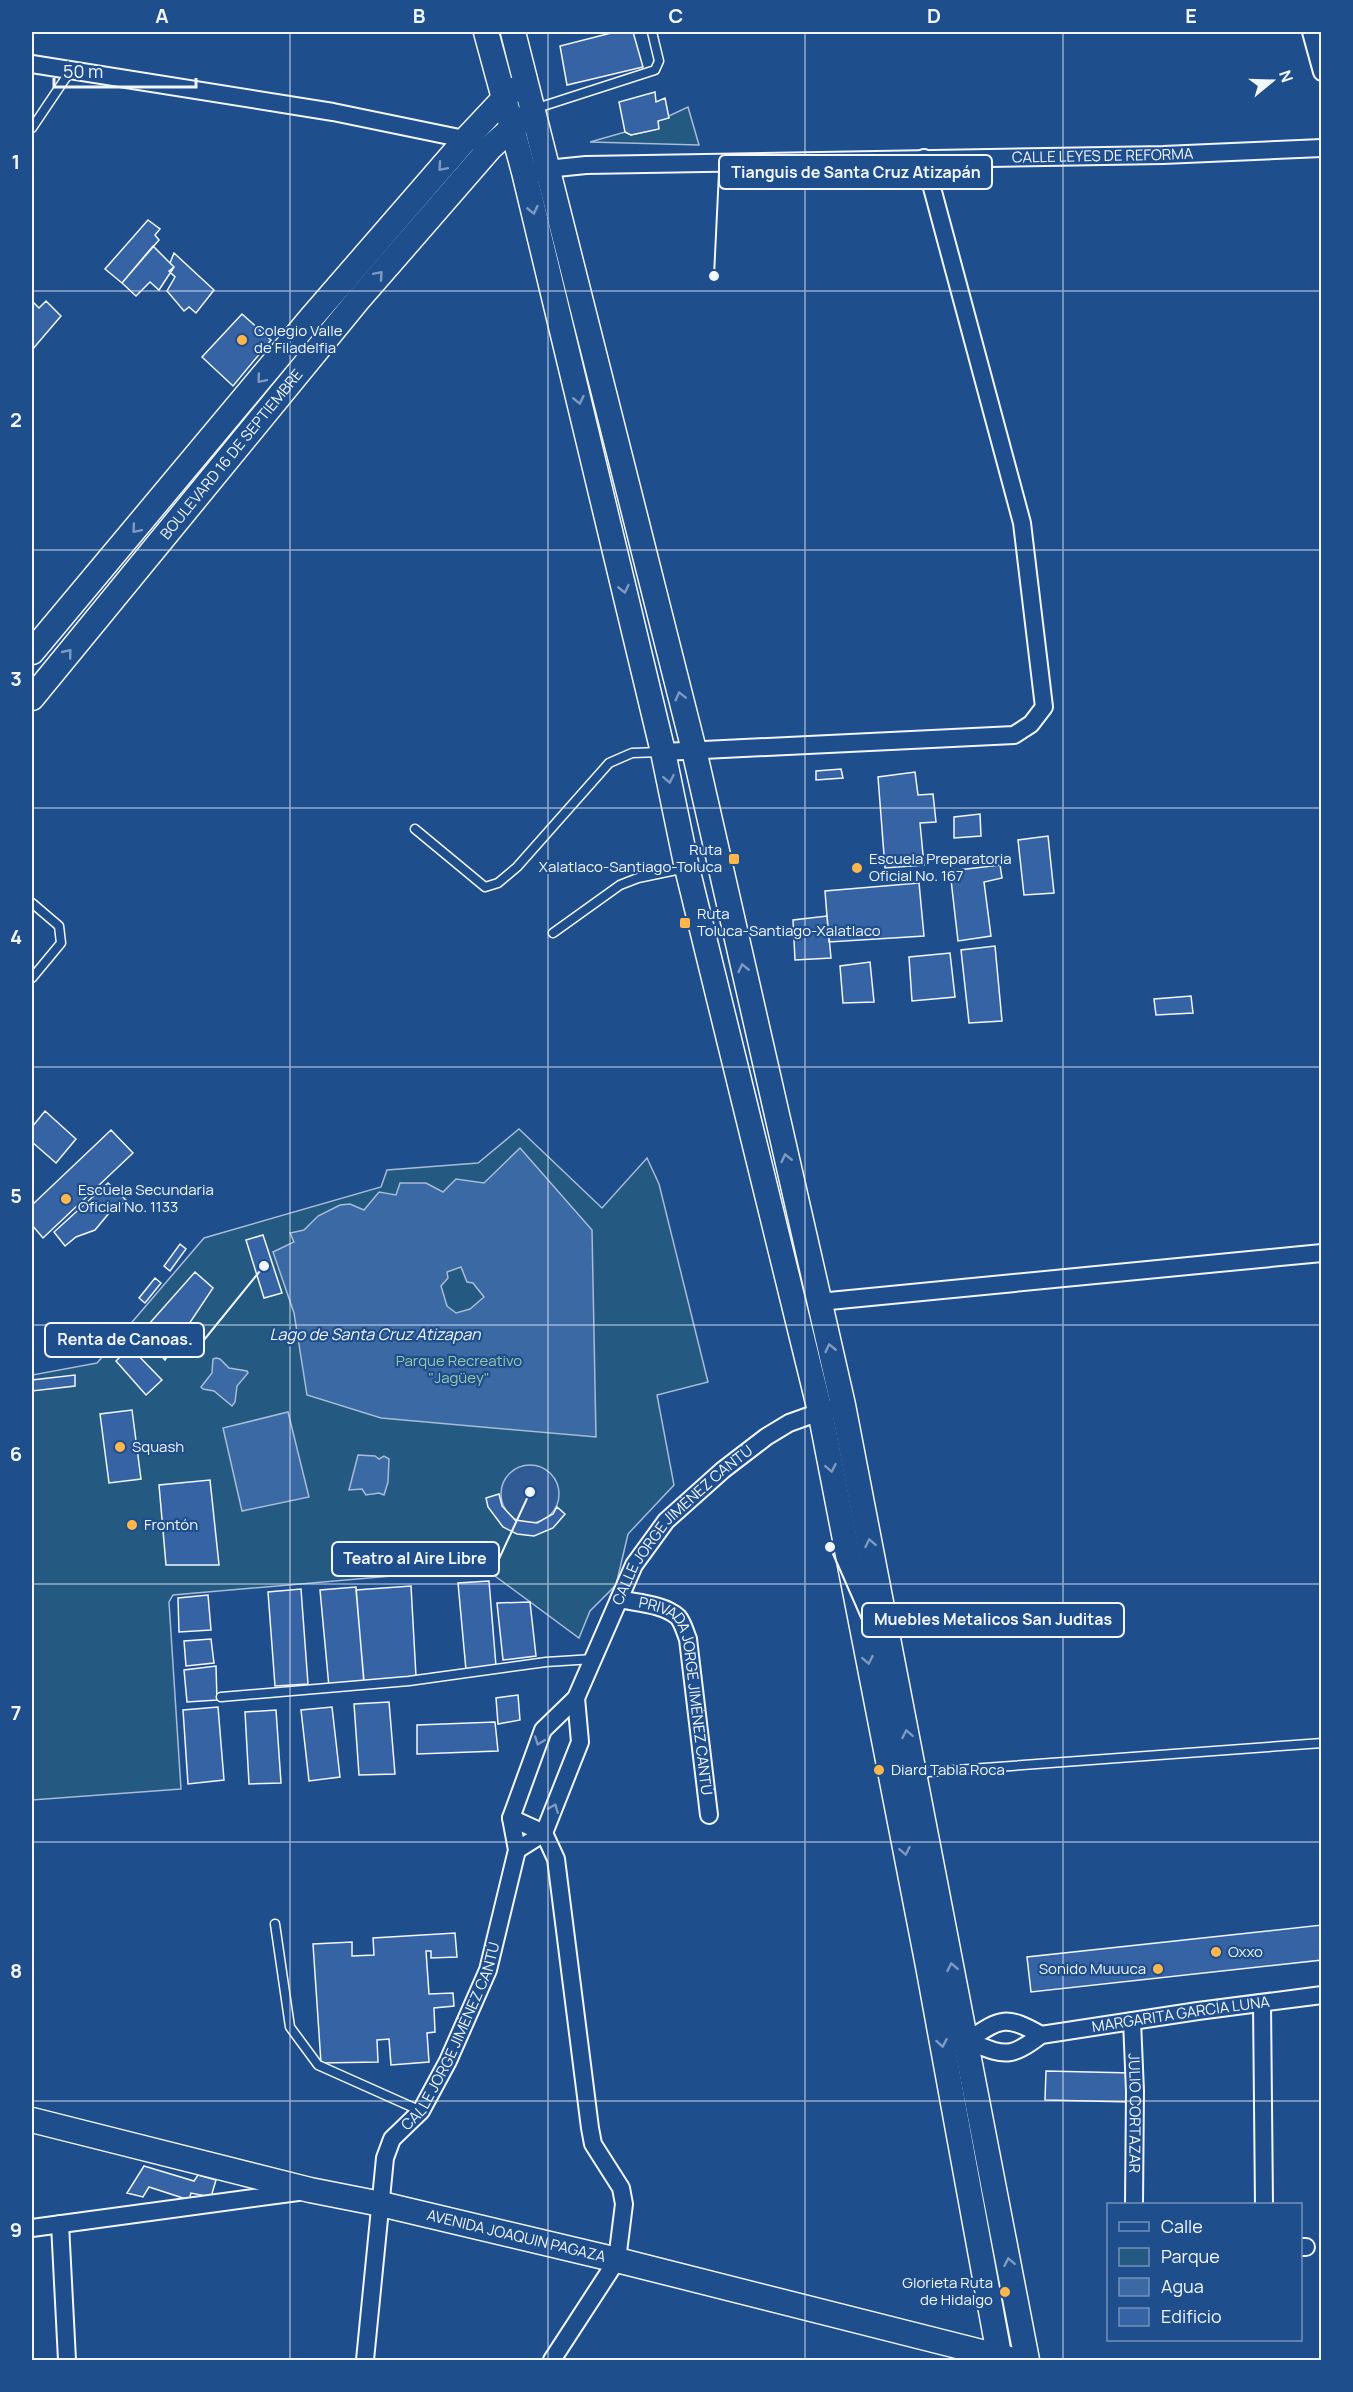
<svg xmlns="http://www.w3.org/2000/svg" width="1353" height="2392" viewBox="0 0 1353 2392" font-family="Manrope,sans-serif">
	<style>
		.green { fill: #245a82; stroke: #a8bbd7; stroke-width: 1.5 }
		.parking { fill: #305b95; stroke: #a8bbd7; stroke-width: 1.5 }
		.water { fill: #3b69a3; stroke: #a8bbd7; stroke-width: 1.5; fill-rule: evenodd }
		.building { fill: #3563a3; stroke: #f2f6ff; stroke-width: 1.5 }
		.lines { fill: none; stroke-linecap: round; stroke-linejoin: round }
		.service-casing { stroke: #f2f6ff; stroke-width: 11 }
		.minor-casing { stroke: #f2f6ff; stroke-width: 20 }
		.secondary-casing { stroke: #f2f6ff; stroke-width: 27 }
		.service { stroke: #1f4e8c; stroke-width: 8 }
		.minor { stroke: #1f4e8c; stroke-width: 16 }
		.secondary { stroke: #1f4e8c; stroke-width: 24 }
		.oneway { stroke: #7e9ac0 }
		.grid { fill: none; stroke: #f2f6ff; stroke-width: 1.5; stroke-opacity: 0.55 }
		.poi-dot { fill: #ffb74d; stroke: #1f4e8c; stroke-width: 2 }
		.labels { text-anchor: middle; stroke-width: 4.5; stroke-linejoin: round; paint-order: stroke }
		.street-label { font-size: 15px; fill: #f2f6ff; stroke: #1f4e8c }
		.poi-label { font-size: 15px; fill: #f2f6ff; stroke: #1f4e8c; text-anchor: start }
		.park-label { font-size: 15px; fill: #97c8a6; stroke: #1f4e8c }
		.water-label { font-size: 16px; font-style: italic; fill: #f2f6ff; stroke: #1f4e8c }
		.leader { fill: none; stroke: #f2f6ff; stroke-width: 2 }
		.callout-dot { fill: #f2f6ff; stroke: #1f4e8c; stroke-width: 2 }
		.callout { fill: #1f4e8c; stroke: #f2f6ff; stroke-width: 2 }
		.callout-label { font-size: 16px; text-anchor: middle; font-weight: bold; fill: #f2f6ff }
		.neatline { fill: none; stroke: #f2f6ff; stroke-width: 2 }
		.grid-label { font-size: 20px; text-anchor: middle; font-weight: bold; fill: #f2f6ff }
	</style>
	<rect width="100%" height="100%" fill="#1f4e8c"/>
	<path class="green" d="M688,107L699,145L590,142L625,132L631,135L658,129V121Z
		M519,1129L602,1208L647,1158L659,1184L708,1382L657,1395L674,1485L628,1534L616,1585L590,1611L579,1638L484,1568L173,1595L169,1602L181,1789L32,1800V1375L97,1363L204,1238L381,1187L387,1170L478,1163Z"/>
	<path class="parking" d="M501 1494a29 29 0 1 1 58 0a29 29 0 1 1-58 0Z"/>
	<path class="water" d="M520,1148L592,1230L596,1437L381,1418L307,1395L294,1313L273,1252L294,1242L290,1233L304,1230L318,1216L340,1205L350,1204L364,1210L379,1192L396,1195L400,1183H426L443,1192L456,1179L484,1183ZM461,1267L467,1282L473,1283L484,1297L470,1309L456,1313L447,1306L441,1286L448,1278L447,1272Z
		M216,1358L220,1359L229,1368L247,1371L248,1373L237,1386L235,1402L232,1406L214,1391L203,1389L201,1387L212,1373L213,1359Z
		M288,1412L309,1497L242,1511L223,1428Z
		M358,1455L375,1456L379,1459L384,1456L389,1459L388,1482L384,1495L379,1493L366,1495L362,1489L349,1490Z"/>
	<path class="building" d="M615,32H633L643,67L567,85L560,46Z
		M655,92L656,102L665,98L669,118L658,121L659,129L631,135L625,132L619,102Z
		M148,220L160,229L155,235L159,240L122,283L105,269Z
		M153,246L174,267L159,290L150,282L136,296L122,283Z
		M174,253L214,290L196,313L189,307L184,311L167,291L175,277L169,271L174,267L170,263Z
		M32,301L39,308L46,301L61,316L32,350Z
		M242,314L271,340L233,386L202,357Z
		M841,769L843,778L816,780V771Z
		M915,772L918,795L933,794L936,822L920,823L924,865L885,868L878,777Z
		M980,814L981,836L954,838V817Z
		M1048,836L1054,893L1024,895L1018,840Z
		M1000,865L1002,878L984,882L991,936L958,941L950,871Z
		M919,883L924,936L829,942L825,891Z
		M827,916L831,958L795,960L793,920Z
		M995,946L1002,1021L969,1023L961,950Z
		M950,953L955,997L912,1001L909,957Z
		M870,962L874,1002L843,1003L840,966Z
		M1191,996L1193,1013L1156,1015L1154,999Z
		M45,1111L76,1139L56,1163L32,1142V1127Z
		M111,1130L133,1153L43,1238L32,1225V1205Z
		M108,1183L128,1202L115,1206L95,1230L76,1237L65,1246L54,1232Z
		M263,1235L282,1293L264,1298L246,1240Z
		M180,1244L186,1249L170,1271L164,1266Z
		M195,1272L213,1288L165,1360L141,1333Z
		M155,1278L161,1283L145,1303L139,1298Z
		M130,1347L162,1380L146,1395L116,1361Z
		M75,1375V1386L32,1391V1380Z
		M132,1410L141,1479L109,1483L100,1414Z
		M210,1480L219,1565H166L159,1485Z
		M499,1494L502,1506L515,1520L537,1523L553,1514L557,1507L565,1514L553,1528L534,1536L517,1534L503,1527L488,1507L486,1498Z
		M489,1581L496,1666L466,1670L458,1583Z
		M411,1586L416,1676L364,1681L356,1590Z
		M356,1587L364,1684L329,1687L320,1590Z
		M301,1589L308,1684L275,1686L268,1592Z
		M208,1595L211,1630L179,1632L178,1598Z
		M530,1602L536,1656L503,1660L497,1603Z
		M211,1639L214,1663L186,1666L184,1641Z
		M216,1666L217,1700L187,1702L184,1670Z
		M518,1695L520,1720L498,1724L496,1698Z
		M389,1702L395,1774L359,1775L354,1704Z
		M218,1707L224,1780L188,1784L183,1710Z
		M332,1707L340,1777L309,1781L301,1710Z
		M276,1710L281,1783L249,1784L245,1712Z
		M495,1722L498,1751L417,1754V1725Z
		M1322,1925V1960L1031,1992L1027,1957Z
		M455,1933L457,1957L431,1958V1951H426L429,1994L453,1993L454,2006L434,2008L435,2032L427,2033L429,2062L391,2065L389,2039L377,2040L378,2062L321,2063L313,1944L352,1942V1956L374,1955L373,1938Z
		M1046,2071L1132,2073L1131,2102L1045,2100Z
		M144,2166L194,2181L198,2175L216,2180L211,2197L191,2193L189,2200L149,2187L143,2197L127,2193Z"/>
	<g class="lines">
		<g class="service-casing">
			<path id="service" d="M534,109L655,70L659,61L652,32
				M32,128L71,70
				M415,829L485,887L498,883L517,867L609,763L632,753L660,752
				M32,903L59,926L61,943L32,978
				M553,933L620,885L638,878L686,868
				M221,1697L409,1681L546,1662L593,1659
				M915,1773L1322,1743
				M275,1924L290,2027L318,2065L421,2111"/>
		</g>
		<g class="minor-casing">
			<g id="minor">
				<path d="M1311,32L1322,72"/>
				<path d="M32,64L333,112L474,141"/>
				<path id="s1" d="M537,170L586,165L1163,155L1322,148"/>
				<path d="M663,752L1014,735L1031,724L1044,707L1022,523L924,158"/>
				<path d="M819,1302L1322,1253"/>
				<path id="s2" d="M619,1599C637,1603 664,1604 678,1617C683,1623 685,1632 688,1639L709,1815"/>
				<path d="M511,1818L544,1833L556,1859L590,2128L593,2144L621,2188L624,2204L617,2260L552,2360"/>
				<path d="M517,1850L544,1833L580,1742L576,1698"/>
				<path d="M1262,2003L1264,2204"/>
				<path id="s3" d="M1132,2021L1135,2091L1134,2204"/>
				<path id="s4" d="M967,2041C1004,2055 1008,2060 1041,2035L1198,2011L1322,1995"/>
				<path d="M967,2041C1000,2019 1005,2014 1041,2035"/>
				<path d="M60,2224L67,2360"/>
				<path d="M32,2228L298,2192"/>
				<path d="M1300,2247H1306"/>
				<path id="s5" d="M365,2360L385,2158L392,2139L421,2111L448,2061L488,1970L517,1850L511,1818L543,1730L576,1698L634,1565L666,1521L723,1470L766,1437L789,1423L828,1409"/>
			</g>
		</g>
		<g class="secondary-casing">
			<g id="secondary">
				<path d="M486,32L524,172L663,752L687,868L820,1411L928,1966L1000,2360"/>
				<path d="M513,32L694,750L843,1405L1027,2360"/>
				<path d="M32,652L311,318L467,138L512,90"/>
				<path id="s6" d="M32,698L358,300L491,147L522,119"/>
				<path id="s7" d="M32,2120L310,2190L381,2204L617,2260L1013,2360"/>
			</g>
		</g>
		<use href="#service" class="service"/>
		<use href="#minor" class="minor"/>
		<use href="#secondary" class="secondary"/>
	</g>
	<defs><path id="oneway-chevron" d="M-2-3.5L2.5 0L-2 3.5" fill="none" stroke-width="1.6" stroke-linecap="round" stroke-linejoin="round" transform="scale(1.5)"/></defs>
	<g class="oneway">
		<use href="#oneway-chevron" transform="translate(442 167) rotate(131)"/>
		<use href="#oneway-chevron" transform="translate(533 210) rotate(77)"/>
		<use href="#oneway-chevron" transform="translate(379 275) rotate(-49)"/>
		<use href="#oneway-chevron" transform="translate(261 379) rotate(130)"/>
		<use href="#oneway-chevron" transform="translate(579 400) rotate(77)"/>
		<use href="#oneway-chevron" transform="translate(136 529) rotate(130)"/>
		<use href="#oneway-chevron" transform="translate(624 589) rotate(77)"/>
		<use href="#oneway-chevron" transform="translate(68 653) rotate(-51)"/>
		<use href="#oneway-chevron" transform="translate(680 696) rotate(-104)"/>
		<use href="#oneway-chevron" transform="translate(669 779) rotate(79)"/>
		<use href="#oneway-chevron" transform="translate(743 968) rotate(-103)"/>
		<use href="#oneway-chevron" transform="translate(786 1158) rotate(-103)"/>
		<use href="#oneway-chevron" transform="translate(830 1348) rotate(-103)"/>
		<use href="#oneway-chevron" transform="translate(831 1468) rotate(79)"/>
		<use href="#oneway-chevron" transform="translate(870 1543) rotate(-101)"/>
		<use href="#oneway-chevron" transform="translate(868 1660) rotate(79)"/>
		<use href="#oneway-chevron" transform="translate(907 1734) rotate(-101)"/>
		<use href="#oneway-chevron" transform="translate(539 1741) rotate(110)"/>
		<use href="#oneway-chevron" transform="translate(554 1808) rotate(-68)"/>
		<use href="#oneway-chevron" transform="translate(905 1851) rotate(79)"/>
		<use href="#oneway-chevron" transform="translate(952 1967) rotate(-101)"/>
		<use href="#oneway-chevron" transform="translate(942 2043) rotate(80)"/>
		<use href="#oneway-chevron" transform="translate(1009 2262) rotate(-101)"/>
	</g>
	<path class="grid" d="M290,32V2360M548,32V2360M805,32V2360M1063,32V2360M32,291H1322M32,550H1322M32,808H1322M32,1067H1322M32,1325H1322M32,1584H1322M32,1842H1322M32,2101H1322"/>
	<g class="poi-dot">
		<circle cx="242" cy="340" r="6"/>
		<rect x="728" y="853" width="12" height="12" rx="3"/>
		<circle cx="857" cy="868" r="6"/>
		<rect x="679" y="917" width="12" height="12" rx="3"/>
		<circle cx="66" cy="1199" r="6"/>
		<circle cx="120" cy="1447" r="6"/>
		<circle cx="132" cy="1525" r="6"/>
		<circle cx="879" cy="1770" r="6"/>
		<circle cx="1216" cy="1952" r="6"/>
		<circle cx="1158" cy="1969" r="6"/>
		<circle cx="1005" cy="2292" r="6"/>
	</g>
	<g class="labels">
		<g class="street-label">
			<text dy="5" stroke="none"><textPath href="#s1" startOffset="566">CALLE LEYES DE REFORMA</textPath></text>
			<text dy="5" stroke="none"><textPath href="#s6" startOffset="315">BOULEVARD 16 DE SEPTIEMBRE</textPath></text>
			<text dy="5" stroke="none"><textPath href="#s5" startOffset="922">CALLE JORGE JIMÉNEZ CANTÚ</textPath></text>
			<text dy="5" stroke="none"><textPath href="#s2" startOffset="132">PRIVADA JORGE JIMÉNEZ CANTÚ</textPath></text>
			<text dy="5" stroke="none"><textPath href="#s4" startOffset="222">MARGARITA GARCÍA LUNA</textPath></text>
			<text dy="5" stroke="none"><textPath href="#s5" startOffset="344">CALLE JORGE JIMÉNEZ CANTÚ</textPath></text>
			<text dy="5" stroke="none"><textPath href="#s3" startOffset="92">JULIO CORTAZAR</textPath></text>
			<text dy="5" stroke="none"><textPath href="#s7" startOffset="498">AVENIDA JOAQUIN PAGAZA</textPath></text>
		</g>
		<g class="poi-label">
			<text x="254" y="336">Colegio Valle<tspan x="254" dy="17">de Filadelfia</tspan></text>
			<text x="722" y="855" text-anchor="end">Ruta<tspan x="722" dy="17">Xalatlaco-Santiago-Toluca</tspan></text>
			<text x="869" y="864">Escuela Preparatoria<tspan x="869" dy="17">Oficial No. 167</tspan></text>
			<text x="697" y="919">Ruta<tspan x="697" dy="17">Toluca-Santiago-Xalatlaco</tspan></text>
			<text x="78" y="1195">Escuela Secundaria<tspan x="78" dy="17">Oficial No. 1133</tspan></text>
			<text x="132" y="1452">Squash</text>
			<text x="144" y="1530">Frontón</text>
			<text x="891" y="1775">Diard Tabla Roca</text>
			<text x="1228" y="1957">Oxxo</text>
			<text x="1146" y="1974" text-anchor="end">Sonido Muuuca</text>
			<text x="993" y="2288" text-anchor="end">Glorieta Ruta<tspan x="993" dy="17">de Hidalgo</tspan></text>
		</g>
		<g class="park-label">
			<text x="459" y="1366">Parque Recreativo<tspan x="459" dy="17">"Jagüey"</tspan></text>
		</g>
		<g class="water-label">
			<text x="375" y="1340">Lago de Santa Cruz Atizapan</text>
		</g>
	</g>
	<path class="leader" d="M714 276L719 172M264 1266L204 1340M530 1492L499 1559M830 1547L862 1620"/>
	<g class="callout-dot">
		<circle cx="714" cy="276" r="6"/>
		<circle cx="264" cy="1266" r="6"/>
		<circle cx="530" cy="1492" r="6"/>
		<circle cx="830" cy="1547" r="6"/>
	</g>
	<g class="callout">
		<rect x="719" y="155" width="273" height="34" rx="6"/>
		<rect x="45" y="1323" width="159" height="34" rx="6"/>
		<rect x="332" y="1542" width="167" height="34" rx="6"/>
		<rect x="862" y="1603" width="262" height="34" rx="6"/>
	</g>
	<g class="callout-label">
		<text x="856" y="178">Tianguis de Santa Cruz Atizapán</text>
		<text x="125" y="1345">Renta de Canoas.</text>
		<text x="415" y="1564">Teatro al Aire Libre</text>
		<text x="993" y="1625">Muebles Metalicos San Juditas</text>
	</g>
	<rect width="1353" height="2392" fill="none" stroke="#1f4e8c" stroke-width="66"/>
	<rect x="1107" y="2203" width="195" height="138" fill="#1f4e8c" stroke="#7391ba" stroke-width="1.5"/>
	<rect x="1119" y="2222" width="30" height="9" fill="#1f4e8c" stroke="#7391ba" stroke-width="1.5"/>
	<text x="1161" y="2233" font-size="18" fill="#f2f6ff">Calle</text>
	<rect x="1119" y="2248" width="30" height="18" fill="#245a82" stroke="#7391ba" stroke-width="1.5"/>
	<text x="1161" y="2263" font-size="18" fill="#f2f6ff">Parque</text>
	<rect x="1119" y="2278" width="30" height="18" fill="#3b69a3" stroke="#7391ba" stroke-width="1.5"/>
	<text x="1161" y="2293" font-size="18" fill="#f2f6ff">Agua</text>
	<rect x="1119" y="2308" width="30" height="18" fill="#3563a3" stroke="#7391ba" stroke-width="1.5"/>
	<text x="1161" y="2323" font-size="18" fill="#f2f6ff">Edificio</text>
	<g transform="translate(1272 81) rotate(71)" stroke="#1f4e8c" stroke-width="4.5" paint-order="stroke">
	<path d="M0-4.5L10 22L0 15L-10 22Z" fill="#f2f6ff"/>
	<text y="-9" font-size="16" font-weight="bold" text-anchor="middle" fill="#f2f6ff">N</text>
	</g>
	<path d="M54 78v9h142v-9" fill="none" stroke="#f2f6ff" stroke-width="3"/>
	<text x="63" y="78" font-size="18" fill="#f2f6ff" stroke="#1f4e8c" stroke-width="4.5" paint-order="stroke">50 m</text>
	<rect x="33" y="33" width="1287" height="2326" class="neatline"/>
	<g class="grid-label">
		<text x="162" y="23">A</text>
		<text x="419" y="23">B</text>
		<text x="676" y="23">C</text>
		<text x="934" y="23">D</text>
		<text x="1191" y="23">E</text>
		<text x="16" y="169">1</text>
		<text x="16" y="427">2</text>
		<text x="16" y="686">3</text>
		<text x="16" y="944">4</text>
		<text x="16" y="1203">5</text>
		<text x="16" y="1461">6</text>
		<text x="16" y="1720">7</text>
		<text x="16" y="1978">8</text>
		<text x="16" y="2237">9</text>
	</g>
</svg>
